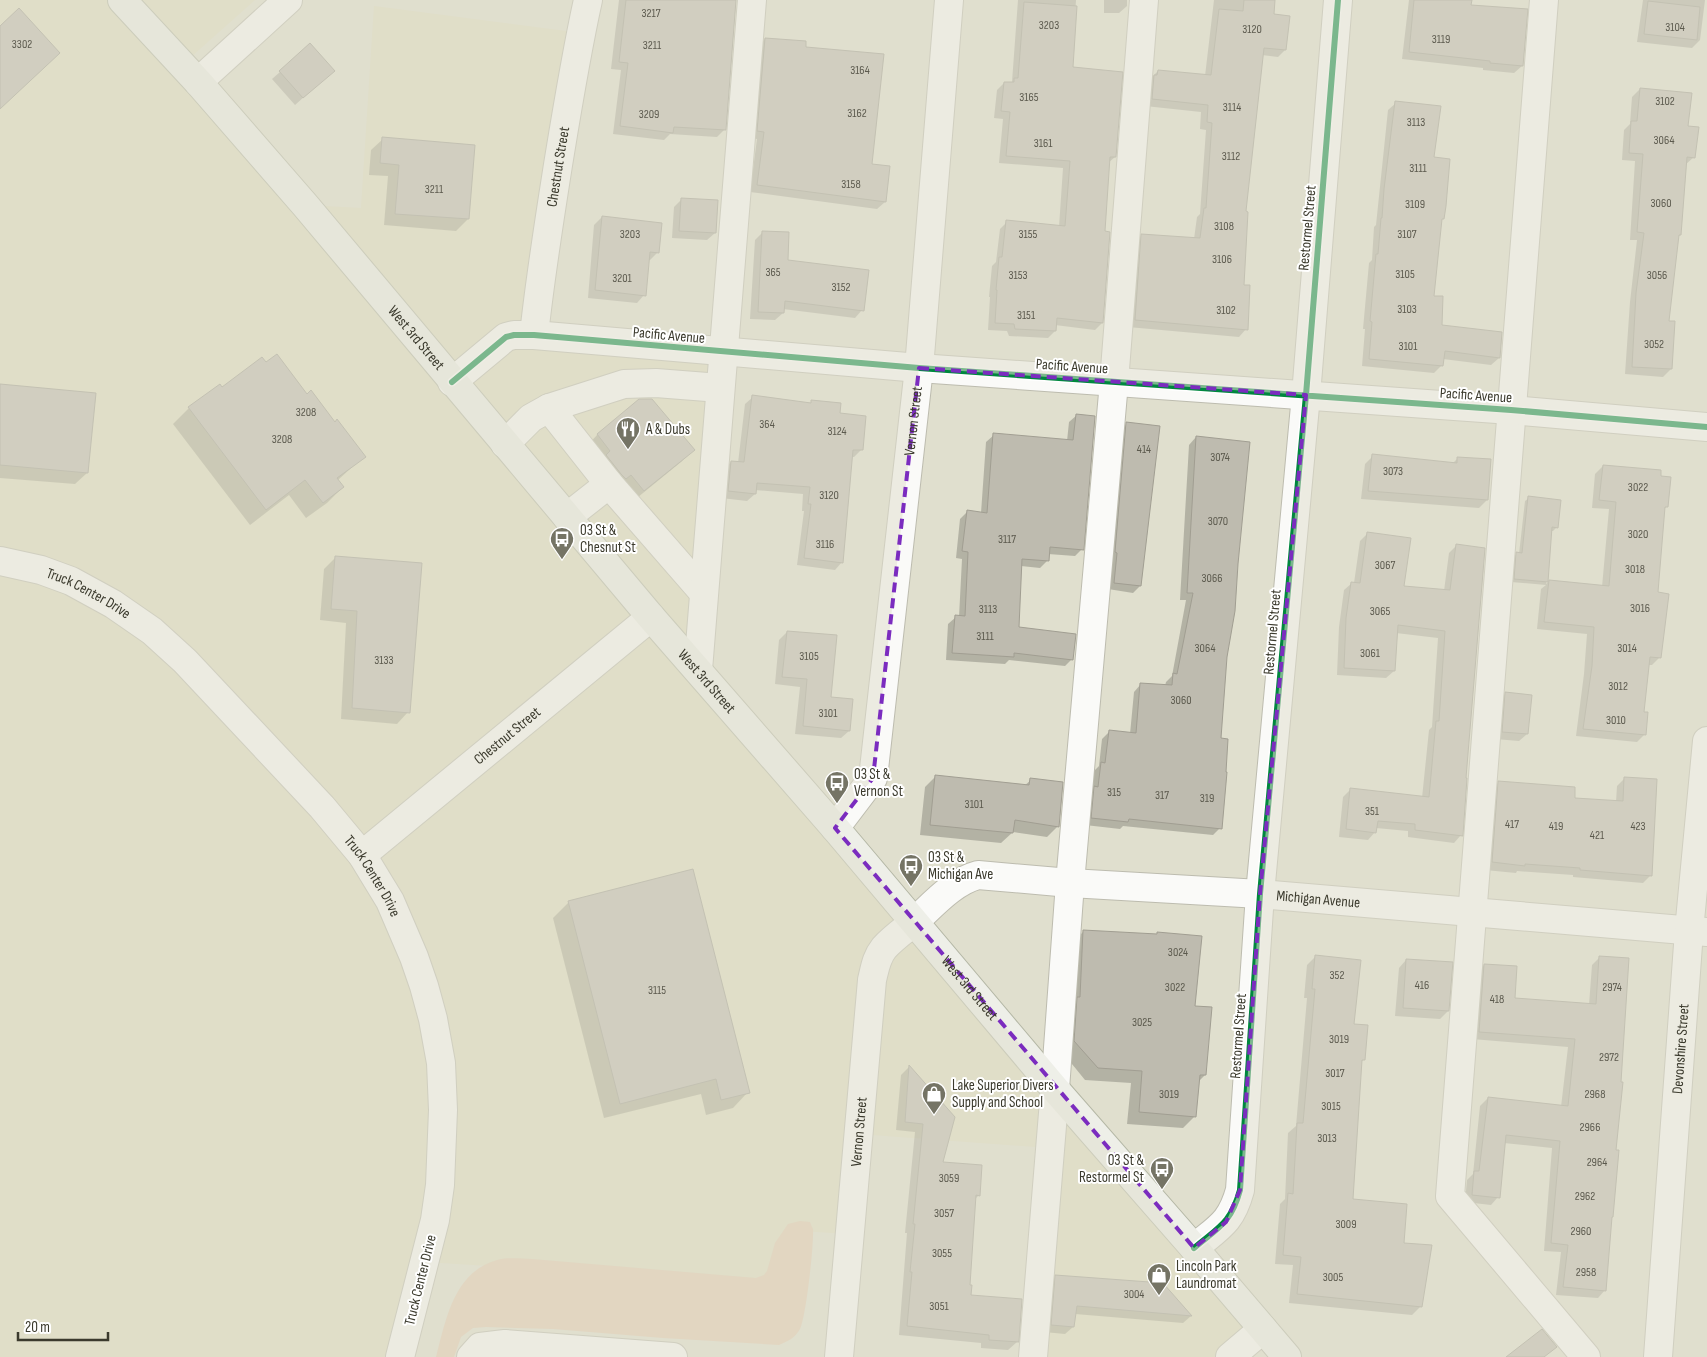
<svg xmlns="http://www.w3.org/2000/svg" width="1707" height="1357" viewBox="0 0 1707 1357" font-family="'Sofia Sans Condensed',sans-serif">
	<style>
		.built { fill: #dfddc0 }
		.green { fill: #e4ccb2 }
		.shadow { fill: #0003 }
		.building { fill: #bebbaf; stroke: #a19e92 }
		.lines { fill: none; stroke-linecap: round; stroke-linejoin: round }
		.minor-casing { stroke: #bdbcaf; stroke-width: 30 }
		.major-casing { stroke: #b4b7a5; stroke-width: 30 }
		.minor { stroke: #fafaf8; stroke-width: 28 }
		.major { stroke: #eeefe8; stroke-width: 28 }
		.cycleway-casing { stroke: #fff; stroke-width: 9 }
		.cycleway { stroke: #00873e; stroke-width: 6 }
		.marked { fill: none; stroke: #7b2cbf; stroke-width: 4; stroke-dasharray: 10 6; stroke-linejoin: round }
		.labels { text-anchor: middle; stroke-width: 4; stroke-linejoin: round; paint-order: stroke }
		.number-label { font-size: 12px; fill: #5c5a4e }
		.street-label { font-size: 15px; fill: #3b3a2d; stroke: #fff }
		.poi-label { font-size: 15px; fill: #3b3a2d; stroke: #fff; text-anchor: start }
	</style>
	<rect width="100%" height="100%" fill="#e0dfce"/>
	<path class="built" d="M0,0H255L182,65L305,205L361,208L374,6L581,33L534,335L723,352L698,668L1263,1329L1230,1357H1033L1050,1148L859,1134L849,1234L785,1230L782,1284L425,1262L400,1357H0Z"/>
	<path class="green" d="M800,1221L810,1222C811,1225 812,1227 813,1229C814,1244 806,1317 800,1329C795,1338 788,1341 779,1345L663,1338L553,1329L486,1327L473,1328L461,1337L454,1357H436C446,1319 454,1272 497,1260C507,1257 521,1259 532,1259L756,1278L764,1275L767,1271L775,1243L788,1224Z"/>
	<path class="shadow" d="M619,0H719L725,129L717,137L670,134L664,140L613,134L621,70L611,69Z
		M1018,0H1076L1072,68L1115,157L1108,163L1104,232L1102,323L1095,330L1055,325V331L1048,338L1009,336L1007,331L988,330L990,297H989L992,266L996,262L1000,229L1007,222L1059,227L1063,168L999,163L1003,119L994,118L997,90L1004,83L1012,82Z
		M1104,0H1127V6L1119,13H1104Z
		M1214,0H1273L1272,15L1285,50L1278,57L1262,55L1244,213L1243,286L1246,329L1239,337L1128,327L1134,243L1142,235L1194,239L1197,217L1200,214L1206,130L1200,129L1201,112L1145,106L1151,78L1158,71L1205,76Z
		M1409,0H1470V6L1526,10L1522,66L1514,73L1483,70V68L1402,59Z
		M1643,0H1705L1700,40L1692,48L1637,42Z
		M765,39L804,48L871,165L885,202L877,209L750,192L757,139L750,138L758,46Z
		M333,71L295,105L272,79L280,72Z
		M1640,89L1687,127L1694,157L1685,165L1680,235L1678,237L1668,322L1671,369L1663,377L1625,374L1630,302L1637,240H1630L1635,161L1622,160L1624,130L1630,124L1632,97Z
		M1396,103L1433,158L1441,220L1433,297L1440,326L1499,358L1491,365L1443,359L1442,365L1434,373L1362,366L1365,329H1363L1369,263L1372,260L1374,227L1376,225L1388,110Z
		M383,139L468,219L456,231L384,225L388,176L369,175L371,150Z
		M682,199L715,233L707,240L672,238L674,207Z
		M602,217L658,252L650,260H648L644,295L637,303L588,298L594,225Z
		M763,232L786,261L862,310L855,318L783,309V313L775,320L750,319L755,240Z
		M266,364L307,396L335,423L364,456L338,480L343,487L327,503L306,518L289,495L250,525L173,424L189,408L219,386L222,389Z
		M0,385L87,473L75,484L0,478Z
		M753,397L810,404L812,402L839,414L861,450L854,457H851L842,562L835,570L797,565L804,511H802L803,494L755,490V494L747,501L721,498L724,469L731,462L738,463L745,404Z
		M640,400L693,450L681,462L632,502L586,447L597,435Z
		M1077,415L1082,549L1075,556L1048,554L1047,561L1040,568L1021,566L1018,629L1072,659L1065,666L1009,660L1005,664L946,660L948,624L956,617H959L962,559L956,558L960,519L967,512L981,513L986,442L994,435L1067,441L1069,422Z
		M1127,424L1158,427L1140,586L1133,593L1108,589L1120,431Z
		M1196,437L1225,657L1219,739L1220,828L1213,835L1123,826L1120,829L1085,825L1094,771L1099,766L1102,739L1109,732L1130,734L1134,692L1141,684L1165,686L1166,682L1172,676L1186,600H1180L1189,445Z
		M1373,456L1452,464L1458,458L1487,500L1479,508L1361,499L1365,464Z
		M1603,466L1667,506L1664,509L1657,593L1660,657L1652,665H1648L1643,713L1645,734L1637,742L1576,736L1584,674L1587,634L1537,629L1541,589L1546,585L1511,582L1513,557L1517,554H1519L1525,501L1529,498L1557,527L1553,531H1550L1546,584L1549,581L1602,587L1609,509L1592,508L1595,474Z
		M1367,534L1403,587L1444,591L1449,553L1456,546L1461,835L1454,843L1408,837V831L1376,828L1375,832L1368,840L1339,837L1343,797L1351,789L1422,798L1429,730L1432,727L1438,638L1396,633L1394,671L1386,678L1337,675L1339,627L1344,590L1352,583H1354L1360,541Z
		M336,557L408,712L397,724L341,719L346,623L320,620L324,569Z
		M787,632L849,731L841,738L795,734L800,687L775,684L779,640Z
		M1506,693L1527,734L1519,741L1495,739L1498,701Z
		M936,776L1024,786L1031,780L1058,826L1047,837L1013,832L1001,843L920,835L925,787Z
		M1625,778L1651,875L1643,883L1573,877V875L1517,871L1516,873L1485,870L1491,790L1499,782L1573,800L1616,802L1617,786Z
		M569,902L748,1092L733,1108L706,1115L701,1094L604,1118L553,918Z
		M1083,932L1205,1075L1199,1081L1195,1116L1183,1128L1127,1124L1131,1083L1085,1080L1063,1053L1071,944Z
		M1316,956L1353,1025L1364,1059L1360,1063L1352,1200L1402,1244L1421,1306L1412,1315L1289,1303L1293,1265L1275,1264L1280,1204L1285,1199L1288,1133L1296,1126L1307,998H1304L1307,965Z
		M1599,958L1615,1151L1605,1290L1598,1298L1556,1295L1561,1252L1544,1251L1552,1148L1504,1143L1498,1197L1491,1205L1465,1202L1467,1180L1473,1174L1480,1106L1488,1098L1561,1107L1568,1047L1472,1039L1477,973L1484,965L1514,1000L1589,1005L1592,965Z
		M1406,960L1448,1011L1440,1019L1395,1016L1399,968Z
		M909,1067L942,1163L979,1195L974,1200L969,1296L1017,1342L1008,1350L981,1348V1343L899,1335L907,1233H905L915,1132L896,1130L901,1075Z
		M1056,1276L1162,1284L1191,1316L1183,1323L1075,1314L1073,1327L1065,1334L1044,1332L1048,1284Z"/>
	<path class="building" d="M626,0H736L726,130L674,127L673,133L620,126L628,63L619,62Z
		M1244,0H1275L1274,14L1290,16L1286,50L1264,48L1246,211L1248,212L1244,285H1250L1248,330L1135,320L1141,234L1200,238L1204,208H1206L1212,123L1207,122L1208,105L1152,99L1154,75H1157L1158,70L1211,75L1219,9L1243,11Z
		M1414,0H1472L1471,5L1528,9L1523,66L1490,63V61L1409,52Z
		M1648,1L1700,7L1697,40L1644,34Z
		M1024,2L1077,6L1073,67L1123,72L1116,157H1110L1105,231L1110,232L1103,323L1057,318L1056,331L1015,329L1014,324L995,323L997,290H996L999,257H1002L1006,220L1065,226L1070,161L1006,156L1010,112L1001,111L1004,82H1014V78H1018Z
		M19,8L60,53L0,109V26Z
		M765,38L806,41V47L884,54L872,164L890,166L886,202L757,185L764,132L757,131Z
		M310,43L335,71L303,98L279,71Z
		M1640,88L1692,93L1688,126L1699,127L1695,158L1687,157L1681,235H1679L1669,321H1675L1672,369L1632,367L1636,293L1644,233L1637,232L1643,154L1629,153L1631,121H1637Z
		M1395,101L1441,106L1434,157L1450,159L1446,206L1444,219H1442L1434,296H1443L1442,325L1502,332L1500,358L1445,351L1443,366L1369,359L1372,322L1370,321L1376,254H1378L1381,218H1382L1384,189Z
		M382,137L475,145L469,219L395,214L399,165L380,163Z
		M681,198L718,200L716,233L679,231Z
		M602,216L662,223L659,253L650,252L646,296L595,290Z
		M762,231L789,232L788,260L869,270L864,311L785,301L784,313L758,312Z
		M277,354L307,394L311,390L335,422L337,419L366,457L337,478L344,487L323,503L305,480L266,510L188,407L220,384L222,387L262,357L266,362Z
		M0,384L96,393L88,473L0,465Z
		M752,395L811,403V400L841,403L840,413L866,416L863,450H853L843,563L804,558L811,504H808L810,487L757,483L756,494L728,491L731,461L744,462Z
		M639,399H652L695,450L644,491L631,475L626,479L621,474L606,455L610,451L597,434Z
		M1076,414L1095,416L1084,550L1050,547L1049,561L1022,559L1019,627L1076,634L1073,660L1014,653V657L952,653L955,615L965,616L968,552L962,551L967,510L987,513L993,433L1073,440Z
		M1126,422L1160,426L1141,586L1114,583L1117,553L1115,552Z
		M1196,436L1250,442L1238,564L1235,611L1227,657L1221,738L1228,739L1226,772H1227L1222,829L1129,819L1128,822L1091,818L1094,786L1098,787L1101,762L1105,763L1109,730L1136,733L1140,683L1172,685L1173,673L1177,674L1193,593H1187Z
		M1372,454L1457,463V457L1491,459L1488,500L1368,491Z
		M1603,465L1661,470V476L1671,477L1668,507H1665L1658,592L1669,594L1661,658L1650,657L1644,712H1648L1646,735L1583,729L1592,666L1594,627L1544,622L1549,580L1609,586L1616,502L1599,500Z
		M1528,496L1561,500L1558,528L1552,527L1548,582L1514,579L1516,552L1522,553Z
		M1367,532L1411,538L1404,586L1450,590L1456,544L1485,548L1466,778H1467L1463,836L1415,830V824L1378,821L1376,833L1346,829L1350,788L1429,797L1436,721H1439L1445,631L1398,625L1395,671L1344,668L1346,618L1351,582L1360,583Z
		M335,556L422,563L410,713L352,708L357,611L331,609Z
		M787,631L837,635L831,697L853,699L850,731L803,726L807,679L782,677Z
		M1505,692L1532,695L1528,734L1502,732Z
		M935,775L1029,785L1030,778L1063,782L1059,827L1015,820L1013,833L930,825Z
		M1624,777L1657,779L1652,876L1580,870V868L1525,864V866L1492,862L1498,781L1575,787V798L1623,801Z
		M693,869L750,1093L721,1100L716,1079L620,1104L568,901Z
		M1083,930L1157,934V932L1202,936L1195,1006L1212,1007L1206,1075H1200L1196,1117L1139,1112L1142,1071L1098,1068L1074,1041L1077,997H1080Z
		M1315,955L1361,960L1354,1024L1368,1025L1365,1060H1362L1353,1199L1407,1204L1404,1243L1432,1245L1422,1307L1297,1294L1301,1257L1283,1255L1288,1193L1293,1194L1297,1123H1303L1315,989H1312Z
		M1599,956L1629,958L1621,1082H1623L1616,1150H1619L1613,1217H1612L1606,1291L1563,1287L1568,1245L1551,1243L1560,1141L1506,1135L1500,1198L1472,1195L1474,1171H1479L1488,1097L1568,1106L1575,1039L1479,1032L1484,964L1517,966L1515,998L1596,1004Z
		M1406,959L1453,962L1449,1011L1403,1008Z
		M909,1065L955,1117L943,1162L982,1165L980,1196L976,1195L970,1285H972L971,1295L1022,1299L1019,1342L989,1340V1335L907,1326L912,1272H910L915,1224H913L923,1124L905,1122Z
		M1055,1275L1163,1283L1192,1316L1077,1306L1074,1327L1051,1325Z
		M1542,1329L1557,1347L1544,1357H1506Z"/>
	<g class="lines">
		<g class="minor-casing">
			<g id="minor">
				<path d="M1544,0L1450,1196L1586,1357"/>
				<path d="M198,82L288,0"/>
				<path id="s1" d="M534,335C540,278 549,222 558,165C567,110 576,54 588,0"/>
				<path d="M452,382L506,337L514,335H534L919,368L1511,410L1707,427"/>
				<path d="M549,408L624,384L656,383L720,388"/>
				<path d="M505,444L531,418L549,408L609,484L567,517"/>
				<path d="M609,484L703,592"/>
				<path id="s2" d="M0,561L41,570L71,581L113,604L152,631L185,661L322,807L362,855L390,901L414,957L424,986L433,1019L441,1063L443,1110L440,1185L435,1220L400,1357"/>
				<path d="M698,670L752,0"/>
				<path id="s3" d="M835,828L873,778L919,368L949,0"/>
				<path id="s4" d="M362,855L651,617"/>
				<path d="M1194,1248C1219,1227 1231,1223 1240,1190L1260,894L1306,395L1338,0"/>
				<path d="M471,1357L480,1347L505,1344L673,1357"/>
				<path id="s5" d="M839,1357L872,980C875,968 876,958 884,948C892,939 903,931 913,923C932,906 952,882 978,875L1070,883L1260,894L1707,932"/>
				<path d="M1033,1357L1055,1089L1070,883L1114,382L1144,0"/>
				<path d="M1230,1357L1263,1329"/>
				<path id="s6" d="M1658,1357L1689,931L1707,741"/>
			</g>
		</g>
		<g class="major-casing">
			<g id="major">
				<path id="s7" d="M122,0L198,82L305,205L651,617L835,828L1055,1089L1194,1248L1287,1357"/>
			</g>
		</g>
		<use href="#minor" class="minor"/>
		<use href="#major" class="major"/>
		<g class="cycleway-casing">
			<path id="cycleway" d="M452,382L506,337L514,335H534L919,368L1511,410L1707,427
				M1194,1248C1219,1227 1231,1223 1240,1190L1260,894L1306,395L1338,0"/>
		</g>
		<use href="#cycleway" class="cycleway"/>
	</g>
	<path d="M0 0H1707V1357H0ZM919,368L1306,395L1260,894L1240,1190L1226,1222L1194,1248L835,828L873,778Z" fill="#e0dfce" fill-opacity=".55" fill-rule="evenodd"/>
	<path class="marked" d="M919,368L1306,395L1260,894L1240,1190L1226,1222L1194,1248L835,828L873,778Z"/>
	<defs>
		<g id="restaurant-pin" transform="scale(1.25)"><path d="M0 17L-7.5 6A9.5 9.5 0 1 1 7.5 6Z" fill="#757465" stroke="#fff"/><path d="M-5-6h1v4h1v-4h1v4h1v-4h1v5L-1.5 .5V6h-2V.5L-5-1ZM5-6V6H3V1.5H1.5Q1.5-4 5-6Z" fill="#fff"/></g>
		<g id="bus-pin" transform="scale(1.25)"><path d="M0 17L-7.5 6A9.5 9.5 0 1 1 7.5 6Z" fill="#757465" stroke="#fff"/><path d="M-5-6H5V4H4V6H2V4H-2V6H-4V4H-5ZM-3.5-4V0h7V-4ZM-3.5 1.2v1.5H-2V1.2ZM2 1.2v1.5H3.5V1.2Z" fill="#fff"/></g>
		<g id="shop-pin" transform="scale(1.25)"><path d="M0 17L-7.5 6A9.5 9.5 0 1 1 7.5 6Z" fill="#757465" stroke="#fff"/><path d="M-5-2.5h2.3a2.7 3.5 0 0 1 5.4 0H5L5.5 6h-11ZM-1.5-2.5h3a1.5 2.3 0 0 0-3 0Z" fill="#fff"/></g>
	</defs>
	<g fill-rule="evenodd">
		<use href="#restaurant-pin" x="628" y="429"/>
		<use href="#bus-pin" x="562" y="539"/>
		<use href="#bus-pin" x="837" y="783"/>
		<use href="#bus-pin" x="911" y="866"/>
		<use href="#shop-pin" x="934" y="1094"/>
		<use href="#bus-pin" x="1162" y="1169"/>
		<use href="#shop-pin" x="1159" y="1275"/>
	</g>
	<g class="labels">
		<g class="number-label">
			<text x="651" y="17">3217</text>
			<text x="1049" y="29">3203</text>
			<text x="1675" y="31">3104</text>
			<text x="1252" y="33">3120</text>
			<text x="1441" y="43">3119</text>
			<text x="22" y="48">3302</text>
			<text x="652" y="49">3211</text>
			<text x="860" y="74">3164</text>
			<text x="1029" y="101">3165</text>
			<text x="1665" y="105">3102</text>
			<text x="1232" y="111">3114</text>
			<text x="857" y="117">3162</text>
			<text x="649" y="118">3209</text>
			<text x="1416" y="126">3113</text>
			<text x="1664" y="144">3064</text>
			<text x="1043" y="147">3161</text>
			<text x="1231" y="160">3112</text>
			<text x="1418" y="172">3111</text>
			<text x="851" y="188">3158</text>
			<text x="434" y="193">3211</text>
			<text x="1661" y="207">3060</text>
			<text x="1415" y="208">3109</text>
			<text x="1224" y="230">3108</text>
			<text x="630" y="238">3203</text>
			<text x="1028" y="238">3155</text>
			<text x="1407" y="238">3107</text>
			<text x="1222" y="263">3106</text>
			<text x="773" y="276">365</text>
			<text x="1405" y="278">3105</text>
			<text x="1018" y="279">3153</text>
			<text x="1657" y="279">3056</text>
			<text x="622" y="282">3201</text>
			<text x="841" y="291">3152</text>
			<text x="1407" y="313">3103</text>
			<text x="1226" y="314">3102</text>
			<text x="1026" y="319">3151</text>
			<text x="1654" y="348">3052</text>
			<text x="1408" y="350">3101</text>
			<text x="306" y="416">3208</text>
			<text x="767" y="428">364</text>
			<text x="837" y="435">3124</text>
			<text x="282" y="443">3208</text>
			<text x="1144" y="453">414</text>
			<text x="1220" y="461">3074</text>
			<text x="1393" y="475">3073</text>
			<text x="1638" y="491">3022</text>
			<text x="829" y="499">3120</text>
			<text x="1218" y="525">3070</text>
			<text x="1638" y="538">3020</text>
			<text x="1007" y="543">3117</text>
			<text x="825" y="548">3116</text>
			<text x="1385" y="569">3067</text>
			<text x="1635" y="573">3018</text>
			<text x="1212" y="582">3066</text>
			<text x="1640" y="612">3016</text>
			<text x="988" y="613">3113</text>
			<text x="1380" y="615">3065</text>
			<text x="985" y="640">3111</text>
			<text x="1205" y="652">3064</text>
			<text x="1627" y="652">3014</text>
			<text x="1370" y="657">3061</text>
			<text x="809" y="660">3105</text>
			<text x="384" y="664">3133</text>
			<text x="1618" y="690">3012</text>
			<text x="1181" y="704">3060</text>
			<text x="828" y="717">3101</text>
			<text x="1616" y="724">3010</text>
			<text x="1114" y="796">315</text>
			<text x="1162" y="799">317</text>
			<text x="1207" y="802">319</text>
			<text x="974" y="808">3101</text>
			<text x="1372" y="815">351</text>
			<text x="1512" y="828">417</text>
			<text x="1556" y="830">419</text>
			<text x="1638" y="830">423</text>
			<text x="1597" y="839">421</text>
			<text x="1178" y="956">3024</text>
			<text x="1337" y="979">352</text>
			<text x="1422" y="989">416</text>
			<text x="1175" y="991">3022</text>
			<text x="1612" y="991">2974</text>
			<text x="657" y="994">3115</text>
			<text x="1497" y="1003">418</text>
			<text x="1142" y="1026">3025</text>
			<text x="1339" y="1043">3019</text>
			<text x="1609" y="1061">2972</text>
			<text x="1335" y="1077">3017</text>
			<text x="1169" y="1098">3019</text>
			<text x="1595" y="1098">2968</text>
			<text x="1331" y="1110">3015</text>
			<text x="1590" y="1131">2966</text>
			<text x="1327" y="1142">3013</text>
			<text x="1597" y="1166">2964</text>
			<text x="949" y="1182">3059</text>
			<text x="1585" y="1200">2962</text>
			<text x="944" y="1217">3057</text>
			<text x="1346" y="1228">3009</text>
			<text x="1581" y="1235">2960</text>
			<text x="942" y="1257">3055</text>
			<text x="1586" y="1276">2958</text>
			<text x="1333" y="1281">3005</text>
			<text x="1134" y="1298">3004</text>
			<text x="939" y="1310">3051</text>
		</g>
		<g class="street-label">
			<text dy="5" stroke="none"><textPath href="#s1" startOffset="170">Chestnut Street</textPath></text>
			<text transform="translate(1307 228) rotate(-85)" y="5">Restormel Street</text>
			<text transform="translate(669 335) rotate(5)" y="5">Pacific Avenue</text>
			<text dy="5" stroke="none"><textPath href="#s7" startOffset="448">West 3rd Street</textPath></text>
			<text transform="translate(1072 366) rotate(4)" y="5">Pacific Avenue</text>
			<text transform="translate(1476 395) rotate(4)" y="5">Pacific Avenue</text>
			<text dy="5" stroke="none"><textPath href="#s3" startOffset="422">Vernon Street</textPath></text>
			<text dy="5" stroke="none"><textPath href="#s2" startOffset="95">Truck Center Drive</textPath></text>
			<text transform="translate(1272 632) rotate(-85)" y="5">Restormel Street</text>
			<text dy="5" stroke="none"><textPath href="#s7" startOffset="898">West 3rd Street</textPath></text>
			<text dy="5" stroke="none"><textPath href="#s4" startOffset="188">Chestnut Street</textPath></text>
			<text dy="5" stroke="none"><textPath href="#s2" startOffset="500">Truck Center Drive</textPath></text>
			<text dy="5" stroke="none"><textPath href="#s5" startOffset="874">Michigan Avenue</textPath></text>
			<text dy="5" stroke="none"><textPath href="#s7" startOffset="1302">West 3rd Street</textPath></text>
			<text transform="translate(1238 1036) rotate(-86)" y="5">Restormel Street</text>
			<text dy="5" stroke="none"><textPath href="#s6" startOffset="309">Devonshire Street</textPath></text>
			<text dy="5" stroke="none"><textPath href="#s5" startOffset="226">Vernon Street</textPath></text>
			<text transform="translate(420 1280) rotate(-76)" y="5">Truck Center Drive</text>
		</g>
		<g class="poi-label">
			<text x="646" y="434">A &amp; Dubs</text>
			<text x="580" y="535">03 St &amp;<tspan x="580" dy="17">Chesnut St</tspan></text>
			<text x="854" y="779">03 St &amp;<tspan x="854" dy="17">Vernon St</tspan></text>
			<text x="928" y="862">03 St &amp;<tspan x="928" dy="17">Michigan Ave</tspan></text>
			<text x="952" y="1090">Lake Superior Divers<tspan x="952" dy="17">Supply and School</tspan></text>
			<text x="1144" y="1165" text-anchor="end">03 St &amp;<tspan x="1144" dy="17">Restormel St</tspan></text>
			<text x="1176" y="1271">Lincoln Park<tspan x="1176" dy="17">Laundromat</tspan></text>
		</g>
	</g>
	<path d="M18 1332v8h90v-8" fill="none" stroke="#3b3a2d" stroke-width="2.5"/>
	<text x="25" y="1332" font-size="15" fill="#3b3a2d" stroke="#ffffff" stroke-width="4" paint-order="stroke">20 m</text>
</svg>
